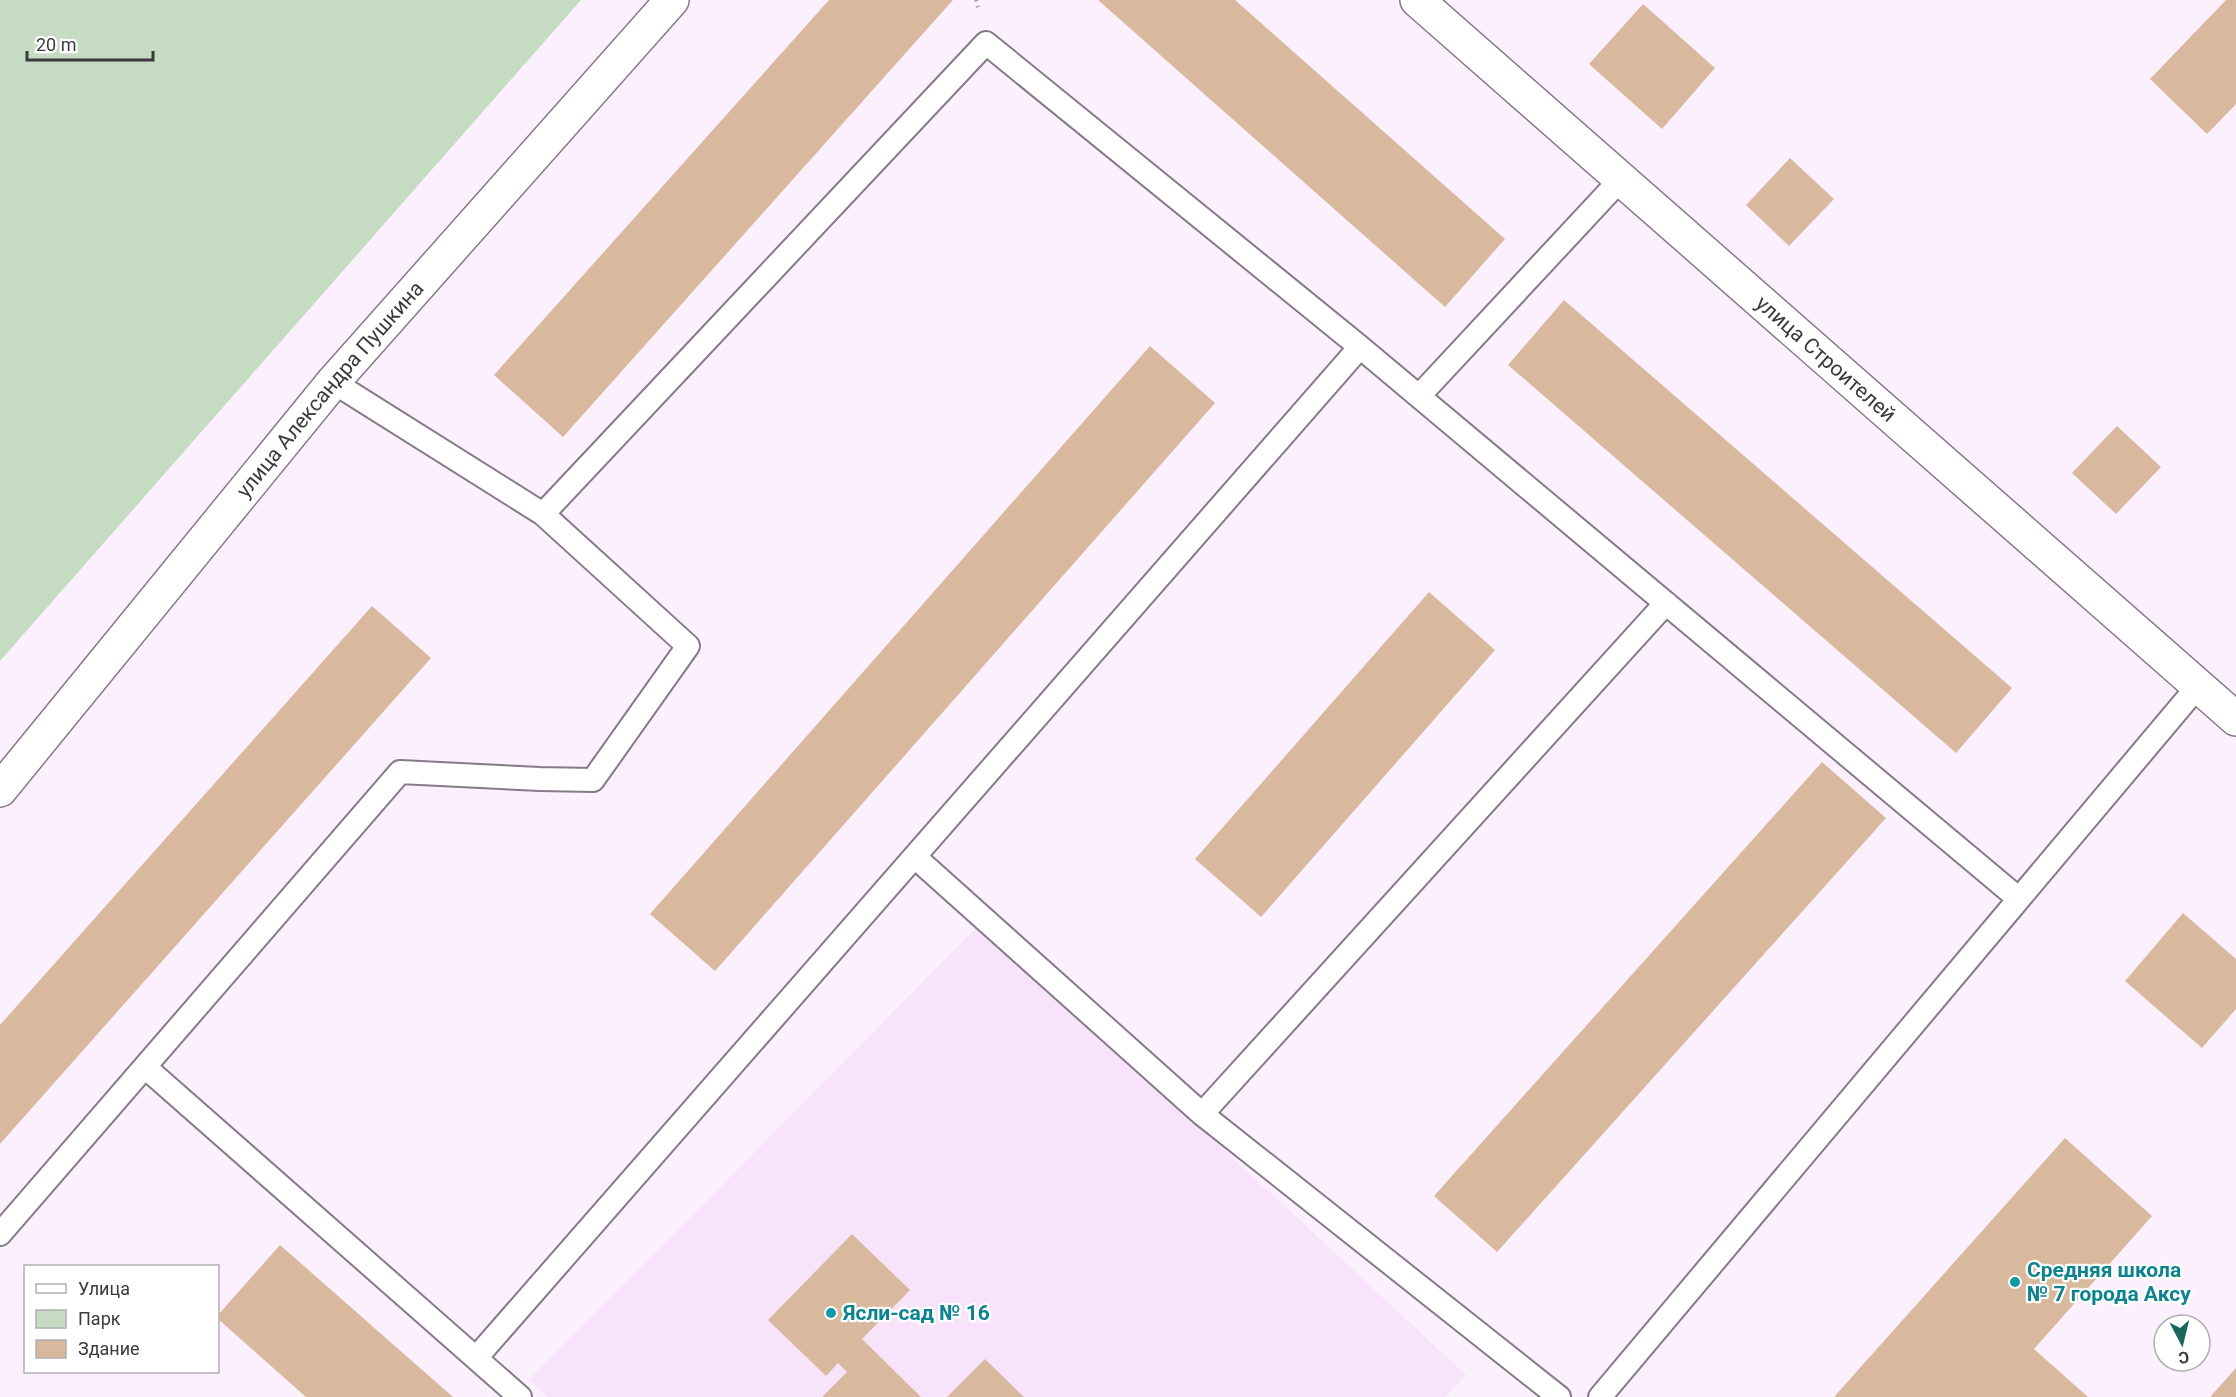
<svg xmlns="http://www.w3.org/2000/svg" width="2236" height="1397" viewBox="0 0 2236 1397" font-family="Roboto,sans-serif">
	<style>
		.built { fill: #f7e4fb }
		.green { fill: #c5dcc3 }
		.building { fill: #d8b99e }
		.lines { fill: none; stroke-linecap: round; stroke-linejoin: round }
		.lane-casing { stroke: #867988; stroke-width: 26 }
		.street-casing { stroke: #867988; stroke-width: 36 }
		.secondary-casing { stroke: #867988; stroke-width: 36 }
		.path { stroke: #aba2ad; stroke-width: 4; stroke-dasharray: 1.5 4.5; stroke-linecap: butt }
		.lane { stroke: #fff; stroke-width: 22 }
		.street { stroke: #fff; stroke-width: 33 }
		.secondary { stroke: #fff; stroke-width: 33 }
		.culture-dot { fill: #0f9aa8; stroke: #fff; stroke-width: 2 }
		.labels { text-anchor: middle; stroke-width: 4.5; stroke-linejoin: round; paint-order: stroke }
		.street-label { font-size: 21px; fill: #3d383e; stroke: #fff }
		.culture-label { font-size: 21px; font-weight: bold; fill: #0d838f; stroke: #fff; text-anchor: start }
	</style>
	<rect width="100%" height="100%" fill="#fcf0fe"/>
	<path class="built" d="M981,923L1466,1375L1445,1397H548L529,1380Z"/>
	<path class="green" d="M0,0H581L0,661Z"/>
	<path class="building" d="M829,0H953L563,437L494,375Z
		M1098,0H1235L1505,239L1445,307Z
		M2226,0H2236V104L2207,134L2150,79Z
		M1643,4L1715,68L1662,129L1589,64Z
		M1790,158L1834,199L1789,246L1746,205Z
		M1564,300L2012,688L1956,753L1508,365Z
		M1150,346L1215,403L715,971L650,914Z
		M2117,426L2161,467L2116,514L2072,473Z
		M1429,592L1495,650L1261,917L1195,859Z
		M372,606L431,658L0,1144V1025Z
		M1822,762L1886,818L1497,1252L1434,1196Z
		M2183,913L2236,959V1009L2202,1048L2125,981Z
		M2065,1138L2152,1216L2034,1349L2088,1397H1834Z
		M852,1234L910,1290L862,1339L921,1397H822L847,1372L838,1363L826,1376L768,1320Z
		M280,1245L453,1397H306L218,1319V1315Z
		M985,1359L1024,1397H947Z
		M2236,1368V1397H2210Z"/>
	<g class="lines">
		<g class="lane-casing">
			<path id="lane" d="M1419,396L1621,179
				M543,514L986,43L1360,347L2019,899
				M915,857L1202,1114L1559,1397
				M145,1067L520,1397
				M1202,1114L1666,603
				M0,1234L400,772L540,779L593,780L688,646L543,514L333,382
				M476,1358L1360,347
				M1600,1397L2198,686"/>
		</g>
		<g class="street-casing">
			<g id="street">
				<path id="s1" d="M0,790L333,382L672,0"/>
			</g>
		</g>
		<g class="secondary-casing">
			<g id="secondary">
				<path id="s2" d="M1417,0L2236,719"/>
			</g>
		</g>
		<path class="path" d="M976,0L979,11"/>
		<use href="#lane" class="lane"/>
		<use href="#street" class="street"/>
		<use href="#secondary" class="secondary"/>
	</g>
	<g class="culture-dot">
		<circle cx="2015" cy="1282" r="6"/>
		<circle cx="831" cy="1313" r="6"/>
	</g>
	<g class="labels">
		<g class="street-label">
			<text dy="7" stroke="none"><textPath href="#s2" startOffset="544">улица Строителей</textPath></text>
			<text dy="7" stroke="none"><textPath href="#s1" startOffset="519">улица Александра Пушкина</textPath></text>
		</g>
		<g class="culture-label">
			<text x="2027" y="1277">Средняя школа<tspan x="2027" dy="24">№ 7 города Аксу</tspan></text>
			<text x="843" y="1320">Ясли-сад № 16</text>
		</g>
	</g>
	<rect x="24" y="1265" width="195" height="108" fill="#ffffff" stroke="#b1afb2" stroke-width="1.5"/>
	<rect x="36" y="1284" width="30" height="9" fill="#ffffff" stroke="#b1afb2" stroke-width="1.5"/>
	<text x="78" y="1295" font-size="18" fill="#3d383e">Улица</text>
	<rect x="36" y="1310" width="30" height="18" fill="#c5dcc3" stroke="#b1afb2" stroke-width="1.5"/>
	<text x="78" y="1325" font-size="18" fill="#3d383e">Парк</text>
	<rect x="36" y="1340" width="30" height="18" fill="#d8b99e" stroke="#b1afb2" stroke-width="1.5"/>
	<text x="78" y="1355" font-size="18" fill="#3d383e">Здание</text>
	<g transform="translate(2182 1343) rotate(173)"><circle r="28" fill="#ffffff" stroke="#b1afb2" stroke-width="1.5"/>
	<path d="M0-4.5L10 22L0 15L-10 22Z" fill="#1a655c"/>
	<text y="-9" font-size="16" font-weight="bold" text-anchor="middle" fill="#3d383e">С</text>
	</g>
	<path d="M27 51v9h126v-9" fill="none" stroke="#3d383e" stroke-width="3"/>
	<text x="36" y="51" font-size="18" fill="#3d383e" stroke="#ffffff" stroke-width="4.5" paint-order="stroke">20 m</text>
</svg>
